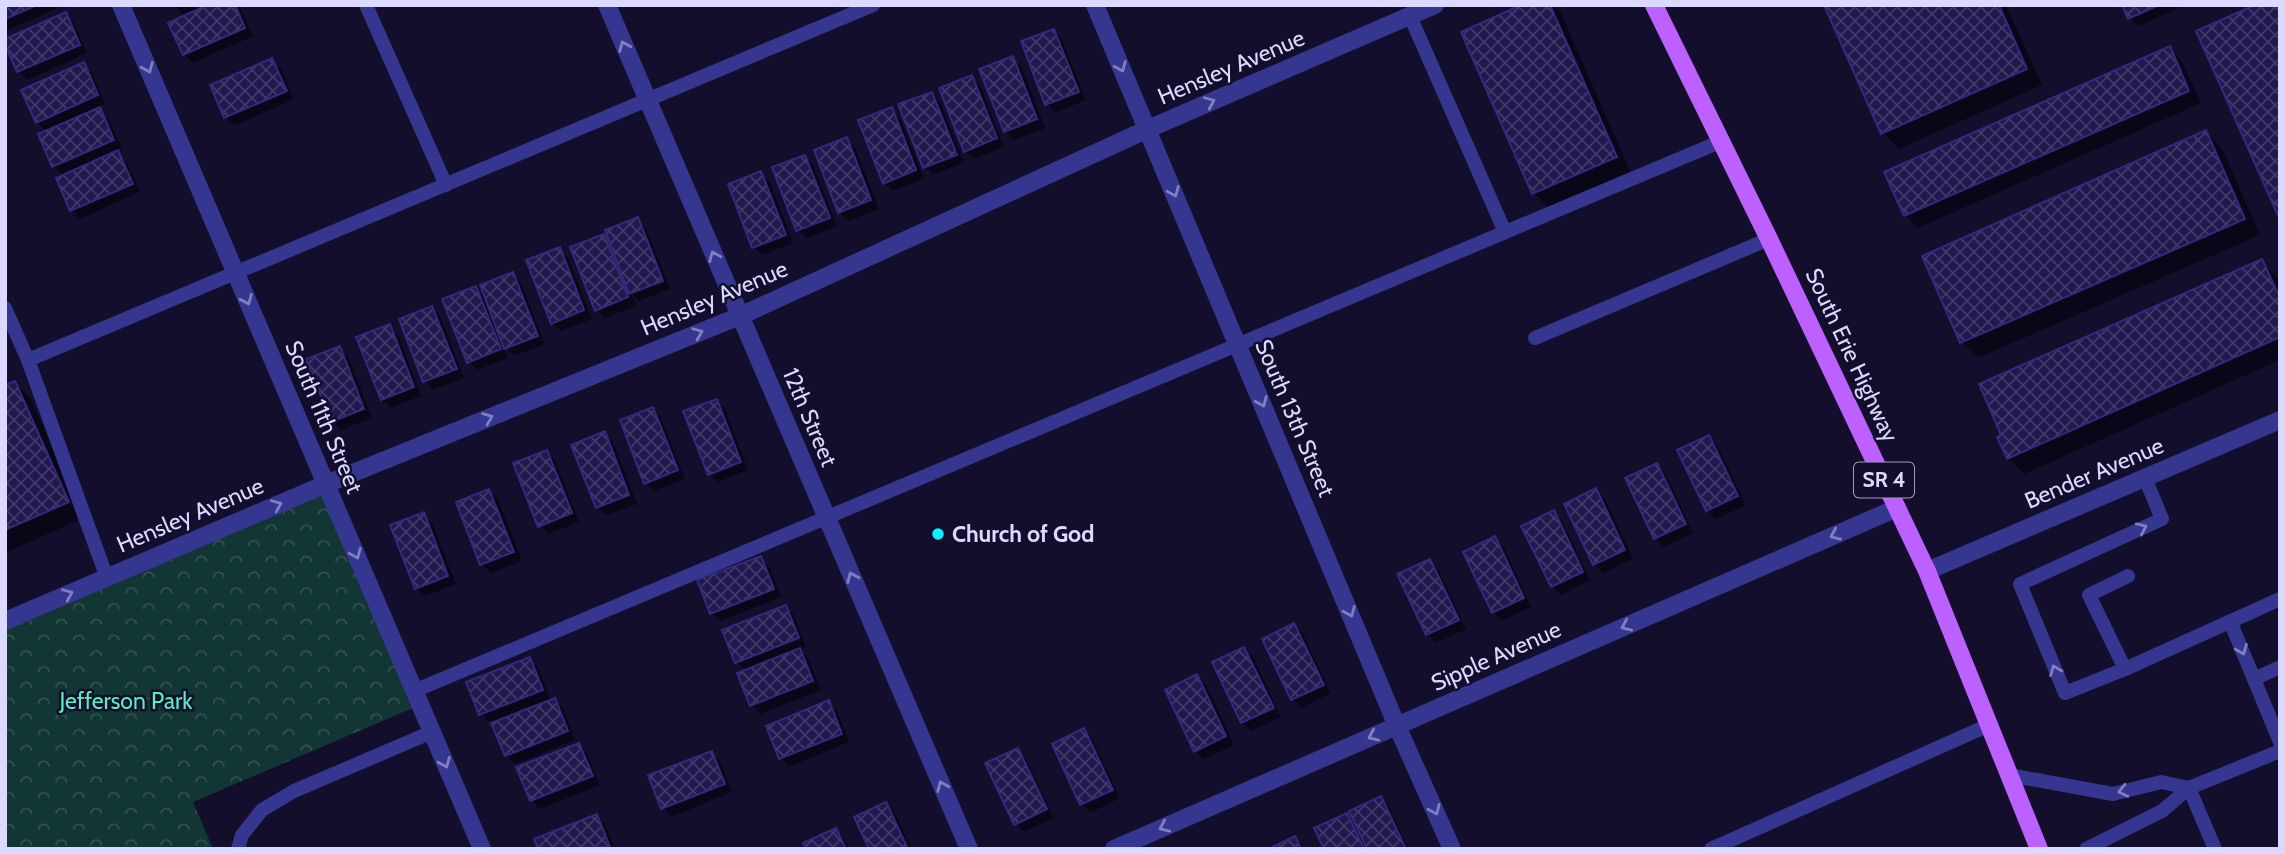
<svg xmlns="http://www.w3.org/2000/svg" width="2285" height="854" viewBox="0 0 2285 854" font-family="Cabin,sans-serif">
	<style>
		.park { fill: url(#park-crowns) }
		.shadow { fill: #0007 }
		.building { fill: url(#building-cross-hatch); stroke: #35287d; stroke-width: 2 }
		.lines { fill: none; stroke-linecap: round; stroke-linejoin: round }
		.service { stroke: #35368f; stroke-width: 14 }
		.minor { stroke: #35368f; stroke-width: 18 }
		.primary { stroke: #bc60ff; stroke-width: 18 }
		.oneway { stroke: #807fc1 }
		.poi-dot { fill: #05f2ff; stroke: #120e2c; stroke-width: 2.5 }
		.labels { text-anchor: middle; stroke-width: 5; stroke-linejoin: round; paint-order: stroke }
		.shield { fill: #120e2c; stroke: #9f9cc0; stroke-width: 2 }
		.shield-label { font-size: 21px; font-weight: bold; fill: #dbd9ff }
		.street-label { font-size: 23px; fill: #dbd9ff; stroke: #120e2c }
		.poi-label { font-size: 23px; font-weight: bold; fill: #dbd9ff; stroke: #120e2c; text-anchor: start }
		.park-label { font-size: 23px; fill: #58ecbf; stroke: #120e2c }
	</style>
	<defs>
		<pattern id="park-crowns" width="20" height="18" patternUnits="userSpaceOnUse" patternTransform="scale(1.75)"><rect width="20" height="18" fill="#113633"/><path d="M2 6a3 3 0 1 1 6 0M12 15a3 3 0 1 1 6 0" fill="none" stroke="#335252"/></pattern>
		<pattern id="building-cross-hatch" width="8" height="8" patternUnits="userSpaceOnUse" patternTransform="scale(1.75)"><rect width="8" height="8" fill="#21184e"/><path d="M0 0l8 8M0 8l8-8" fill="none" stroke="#413969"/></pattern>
	</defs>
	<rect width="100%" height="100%" fill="#120e2c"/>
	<path class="park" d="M326,484L420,705L193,802L213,849H5V621Z"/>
	<path class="shadow" d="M5,5H64L6,31Z
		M174,5H239L253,36L193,63L184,54L185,17Z
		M1525,5H1553L1561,13L1631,173L1549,209L1534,193Z
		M1826,5H2006L2042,85L1899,149L1883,133Z
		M2124,5H2186L2138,26L2130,18Z
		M65,14L74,23L87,53L27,80L19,71Z
		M1054,31L1062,39L1086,100L1055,113L1047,104Z
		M2169,48L2182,61L2201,103L1918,228L1905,215Z
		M1012,58L1021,66L1045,128L1014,140L1005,131Z
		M272,60L281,69L294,99L234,126L226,117Z
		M83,65L92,73L105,104L98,107L108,118L122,148L116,151L126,161L140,192L80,219L71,210L64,177L53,166L47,132L37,122Z
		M972,77L980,85L1004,147L974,159L965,151Z
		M932,94L940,102L964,163L933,175L925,167Z
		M891,109L900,118L924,179L893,191L884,183Z
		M2206,132L2222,148L2260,235L1978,358L1962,342L1924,257Z
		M846,139L855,148L879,209L848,221L839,212Z
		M805,157L813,165L837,226L807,238L798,230Z
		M761,174L770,182L793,243L762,255L754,247Z
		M637,219L646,228L670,289L639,301L631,293L636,306L605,318L596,310L603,236L612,245Z
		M559,249L568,258L592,319L561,331L552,323Z
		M2262,261L2280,281V360L2024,474L2008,458L2003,436Z
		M512,274L521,283L545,344L514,356L503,345L508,358L477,370L469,362L476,288L487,300Z
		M432,308L440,316L464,378L433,390L425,381Z
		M389,326L398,334L421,396L391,408L382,399Z
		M339,348L348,357L372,418L341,430L332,421Z
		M15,383L31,399L83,518L5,553V387Z
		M716,401L725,409L748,470L718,482L709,474Z
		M653,409L661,418L685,479L654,491L646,483Z
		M604,433L613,442L637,504L606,515L597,507Z
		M1709,437L1717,445L1746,505L1716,519L1707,510L1679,451Z
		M547,452L555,461L579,522L548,534L540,526Z
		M1657,465L1665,473L1693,533L1664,547L1655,538Z
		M489,491L498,499L522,561L491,573L482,564Z
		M1596,491L1605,499L1633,559L1603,573L1594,564Z
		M1554,513L1562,521L1590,580L1561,595L1552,586Z
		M423,514L432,523L456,584L425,596L416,588Z
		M1495,539L1504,547L1531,607L1502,621L1493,612Z
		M760,558L769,566L781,597L720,621L712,613Z
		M1429,561L1438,569L1466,629L1436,643L1428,634Z
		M785,607L794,615L806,647L799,649L808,658L821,690L760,714L752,705L746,671L737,662Z
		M1294,626L1303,634L1331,693L1301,708L1293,699Z
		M1244,649L1253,657L1281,717L1251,731L1242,722L1214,663Z
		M529,659L538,667L551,701L554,700L563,708L575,740L515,764L506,755L493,721L489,722L481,714Z
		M1197,676L1206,685L1234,745L1204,759L1195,751Z
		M828,702L837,711L849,742L789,767L780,758Z
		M1084,730L1092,739L1120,798L1090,813L1082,804Z
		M579,745L587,753L600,785L540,809L531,800Z
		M1018,750L1026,759L1054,818L1024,832L1016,824Z
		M711,753L720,761L732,792L671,817L663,808Z
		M1381,798L1389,807L1409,849H1326L1346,815L1357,826Z
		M886,804L894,812L912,849H871Z
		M597,816L605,824L615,849H539Z
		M836,830L844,838L849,849H808Z"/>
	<path class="building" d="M5,5H37L5,19Z
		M207,5H235L245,28L183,55L168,23Z
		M1521,5H1550L1617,157L1532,194L1461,32Z
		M1824,5H1999L2027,69L1881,134Z
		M2122,5H2159L2128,19Z
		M2255,5H2280V220L2196,31Z
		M66,12L80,45L17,72L5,45V39Z
		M1054,29L1079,92L1045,105L1021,41Z
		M2170,46L2189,91L1904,216L1884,172Z
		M1013,56L1037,119L1004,132L979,69Z
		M272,58L287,91L224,118L210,85Z
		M84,62L98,95L36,123L21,90Z
		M972,75L997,138L964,152L939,88Z
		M932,92L957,155L923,168L898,104Z
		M100,107L114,140L52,167L38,134Z
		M892,107L916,170L883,184L858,120Z
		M2206,130L2245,219L1960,343L1922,256Z
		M847,137L871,200L838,213L814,150Z
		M118,150L133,184L70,211L56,178Z
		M805,155L830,218L796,231L772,167Z
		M761,171L786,235L752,248L728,184Z
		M638,217L663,281L629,294L605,230Z
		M604,234L628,297L595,311L570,247Z
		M560,247L584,310L551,324L526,260Z
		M2262,259L2280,298V337L2007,459L1997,437L2001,435L1979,384Z
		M513,272L538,336L504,349L480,285Z
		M476,286L501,349L467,363L442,299Z
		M432,306L457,369L423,382L399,319Z
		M390,324L414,387L381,400L356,337Z
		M340,346L364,409L331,422L306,359Z
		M15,381L69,502L5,530V385Z
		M717,399L741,462L708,475L683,411Z
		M653,407L678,470L644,484L620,420Z
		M605,431L629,495L596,508L571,445Z
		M1709,435L1738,496L1706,511L1677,450Z
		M547,450L572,513L538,527L513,463Z
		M1657,463L1686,524L1654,539L1625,478Z
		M1596,488L1625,550L1593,565L1564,504Z
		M489,489L514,552L480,565L456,502Z
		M1554,510L1583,572L1551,587L1521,526Z
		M424,512L448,576L415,589L390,525Z
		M1495,536L1524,598L1492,613L1463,552Z
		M761,556L774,589L710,614L697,580Z
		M1430,559L1459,620L1426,635L1397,574Z
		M786,605L799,638L735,663L722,630Z
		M1294,623L1324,685L1291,700L1262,639Z
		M1244,647L1274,708L1241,723L1212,662Z
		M800,648L813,681L750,706L737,673Z
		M530,657L543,690L479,715L466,682Z
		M1197,674L1226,736L1194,752L1165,690Z
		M555,698L568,731L505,756L491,723Z
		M829,700L842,734L779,759L766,726Z
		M1084,728L1113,790L1080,805L1052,744Z
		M579,743L593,776L530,801L516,767Z
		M1018,748L1047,809L1014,825L985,763Z
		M712,751L725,784L661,809L648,775Z
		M1381,796L1406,849H1367L1349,811Z
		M886,802L908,849H869L854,817Z
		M1347,813L1364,849H1324L1314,828Z
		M597,814L610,847L538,849L534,839Z
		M836,828L846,849H806L803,843Z
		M1295,836L1301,849H1268Z"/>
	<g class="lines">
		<path class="service" d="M366,5L446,185
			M1410,16L1505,232
			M5,308L28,360L107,578
			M1535,338L1769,239
			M28,360L873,5
			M2145,478L2162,519L2020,584L2065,693L2125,669L2280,599
			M2230,621L2280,742
			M2125,669L2089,595L2128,576
			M2254,679L2280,667
			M414,691L1722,141
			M2009,775L2113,794L2161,782L2189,788
			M2189,788L2215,849
			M238,849L242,835L262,810L294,791L432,732
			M1711,849L1989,725
			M2086,849L2162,811L2189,788L2280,751"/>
		<path class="minor" d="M121,5L482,849
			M607,5L969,849
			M1095,5L1397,726L1452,849
			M1927,571L2280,420
			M5,621L326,484L740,316L1148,129L1435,5
			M1114,849L1897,508"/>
		<path class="primary" d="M1654,5L1769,239L1927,571L2039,849"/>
	</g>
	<defs><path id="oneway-chevron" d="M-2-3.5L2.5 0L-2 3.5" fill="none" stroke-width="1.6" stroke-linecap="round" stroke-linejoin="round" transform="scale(1.75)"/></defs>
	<g class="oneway">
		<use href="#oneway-chevron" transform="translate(624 46) rotate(-113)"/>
		<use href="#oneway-chevron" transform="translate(1121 67) rotate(67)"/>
		<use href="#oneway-chevron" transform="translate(148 68) rotate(67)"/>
		<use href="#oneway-chevron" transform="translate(1210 102) rotate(-23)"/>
		<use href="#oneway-chevron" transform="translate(1174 192) rotate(67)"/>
		<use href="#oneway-chevron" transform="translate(714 256) rotate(-113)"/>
		<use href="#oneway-chevron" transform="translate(247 300) rotate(67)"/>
		<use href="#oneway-chevron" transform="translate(698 333) rotate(-22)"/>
		<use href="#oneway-chevron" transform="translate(1262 402) rotate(67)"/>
		<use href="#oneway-chevron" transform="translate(488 418) rotate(-22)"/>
		<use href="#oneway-chevron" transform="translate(277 505) rotate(-23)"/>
		<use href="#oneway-chevron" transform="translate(2142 528) rotate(-25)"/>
		<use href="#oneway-chevron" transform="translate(1835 535) rotate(156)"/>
		<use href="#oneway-chevron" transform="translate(356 554) rotate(67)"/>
		<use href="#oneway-chevron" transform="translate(852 577) rotate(-113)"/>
		<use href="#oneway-chevron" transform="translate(68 594) rotate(-23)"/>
		<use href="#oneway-chevron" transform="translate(1350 612) rotate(67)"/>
		<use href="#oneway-chevron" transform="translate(1626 626) rotate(156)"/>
		<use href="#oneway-chevron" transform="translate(2242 650) rotate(68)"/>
		<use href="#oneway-chevron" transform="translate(2055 670) rotate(-112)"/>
		<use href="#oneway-chevron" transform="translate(1373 736) rotate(156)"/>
		<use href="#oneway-chevron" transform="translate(445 763) rotate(67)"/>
		<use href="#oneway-chevron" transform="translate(942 786) rotate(-113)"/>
		<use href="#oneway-chevron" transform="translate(2123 791) rotate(167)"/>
		<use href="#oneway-chevron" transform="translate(1435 810) rotate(66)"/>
		<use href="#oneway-chevron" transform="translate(1164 827) rotate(156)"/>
	</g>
	<circle class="poi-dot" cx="938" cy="534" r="7"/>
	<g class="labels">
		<rect class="shield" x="1854" y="462.5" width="60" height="35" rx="5"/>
		<g class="shield-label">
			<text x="1884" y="487">SR 4</text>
		</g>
		<g class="street-label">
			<text transform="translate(1231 67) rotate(-23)" y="8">Hensley Avenue</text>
			<text transform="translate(714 298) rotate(-23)" y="8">Hensley Avenue</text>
			<text transform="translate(1852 355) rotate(65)" y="8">South Erie Highway</text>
			<text transform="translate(324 417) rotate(67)" y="8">South 11th Street</text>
			<text transform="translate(810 417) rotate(67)" y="8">12th Street</text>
			<text transform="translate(1295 418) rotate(67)" y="8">South 13th Street</text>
			<text transform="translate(2094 473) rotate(-23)" y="8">Bender Avenue</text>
			<text transform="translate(190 515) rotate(-23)" y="8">Hensley Avenue</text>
			<text transform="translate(1496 656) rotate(-24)" y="8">Sipple Avenue</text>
		</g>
		<g class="poi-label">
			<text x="952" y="542">Church of God</text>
		</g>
		<g class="park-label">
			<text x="126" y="709">Jefferson Park</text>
		</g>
	</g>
	<rect width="2285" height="854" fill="none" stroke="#dbd9ff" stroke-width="14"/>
</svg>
